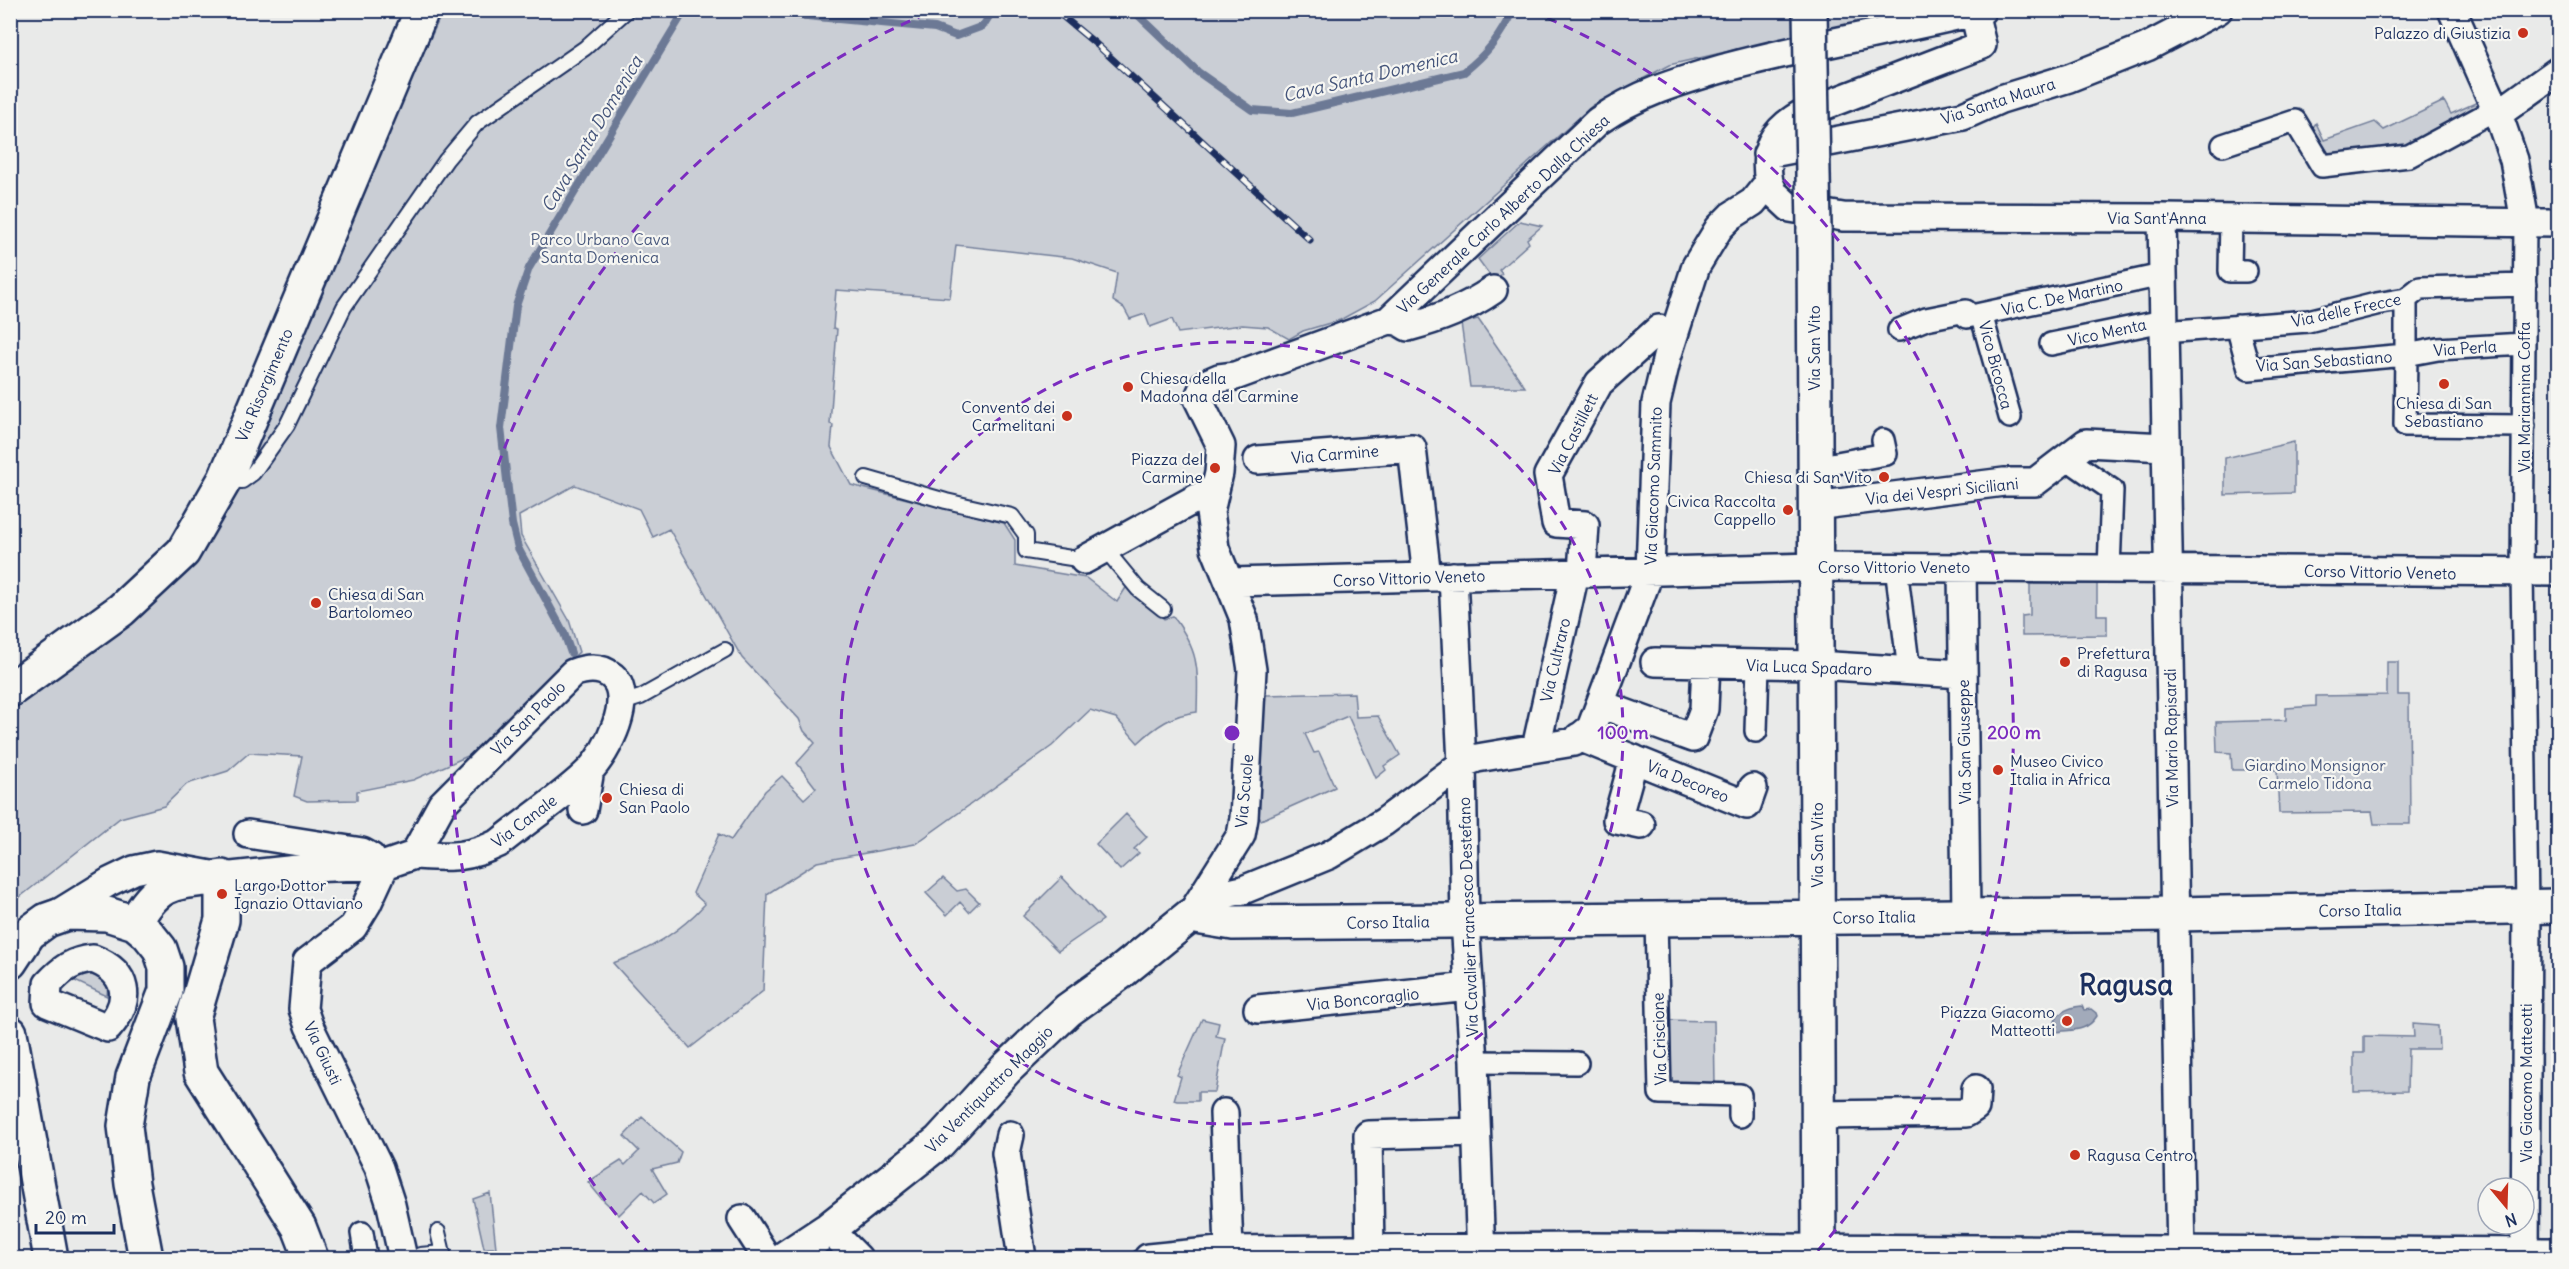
<svg xmlns="http://www.w3.org/2000/svg" width="2569" height="1269" viewBox="0 0 2569 1269" font-family="Delius,sans-serif">
	<style>
		.green { fill: #caced5; stroke: #727e9a; stroke-width: 1.5 }
		.water { fill: #a2aaba; stroke: #6c7995; stroke-width: 1.5 }
		.lines { fill: none; stroke-linecap: round; stroke-linejoin: round }
		.stream { stroke: #6c7995; stroke-width: 8 }
		.service-casing { stroke: #1b2f5e; stroke-width: 18 }
		.pedestrian-casing { stroke: #1b2f5e; stroke-width: 26 }
		.minor-casing { stroke: #1b2f5e; stroke-width: 32 }
		.tertiary-casing { stroke: #1b2f5e; stroke-width: 38 }
		.secondary-casing { stroke: #1b2f5e; stroke-width: 38 }
		.service { stroke: #f6f6f2; stroke-width: 14 }
		.pedestrian { stroke: #f6f6f2; stroke-width: 21 }
		.minor { stroke: #f6f6f2; stroke-width: 27 }
		.tertiary { stroke: #f6f6f2; stroke-width: 33 }
		.secondary { stroke: #f6f6f2; stroke-width: 33 }
		.rail-casing { stroke: #1b2f5e; stroke-width: 7 }
		.rail { stroke: #f6f6f2; stroke-width: 4.5; stroke-dasharray: 14; stroke-linecap: butt }
		.tertiary-bridge-casing { stroke: #1b2f5e; stroke-width: 38; stroke-linecap: butt }
		.tertiary-bridge { stroke: #f6f6f2; stroke-width: 33 }
		.ring { fill: none; stroke: #7b2cbf; stroke-width: 3; stroke-dasharray: 10 8 }
		.poi-dot { fill: #c8321e; stroke: #f6f6f2; stroke-width: 2 }
		.labels { text-anchor: middle; stroke-width: 4.5; stroke-linejoin: round; paint-order: stroke }
		.poi-label { font-size: 16px; fill: #1b2f5e; stroke: #f6f6f2; text-anchor: start }
		.street-label { font-size: 16px; fill: #1b2f5e; stroke: #f6f6f2 }
		.park-label { font-size: 16px; fill: #47577c; stroke: #f6f6f2 }
		.water-label { font-size: 18px; font-style: italic; fill: #44547a; stroke: #f6f6f2 }
		.town-label { font-size: 28px; font-weight: bold; fill: #1b2f5e; stroke: #f6f6f2 }
		.centre { fill: #7b2cbf; stroke: #f6f6f2; stroke-width: 3 }
		.ring-label { font-size: 18px; text-anchor: middle; font-weight: bold; fill: #7b2cbf; stroke: #f6f6f2; stroke-width: 4.5; stroke-linejoin: round; paint-order: stroke }
	</style>
	<rect width="100%" height="100%" fill="#e9eae9"/>
	<filter id="ink" filterUnits="userSpaceOnUse"><feTurbulence type="fractalNoise" baseFrequency=".0167" numOctaves="2"/><feDisplacementMap in="SourceGraphic" scale="12" xChannelSelector="R" yChannelSelector="G"/><feConvolveMatrix kernelMatrix="1 2 1 2 8 2 1 2 1" color-interpolation-filters="sRGB"/></filter>
	<g filter="url(#ink)">
		<path class="green" d="M443,11H1915L1916,15L1747,47L1669,65L1593,105L1375,301L1340,320L1303,331L1289,339L1268,327L1242,325L1178,333L1172,319L1150,327L1145,314L1130,319L1124,308L1113,301L1117,273L1072,258L956,245L950,298L836,290L833,328L837,329L830,424L833,425L831,447L851,485L1004,523L1015,540V566L1086,578L1117,602L1127,586L1164,619L1173,616C1200,653 1198,668 1197,712C1173,714 1155,727 1138,743L1116,718L1090,710L1052,746L915,844L817,862L767,894L763,991L690,1048L613,963C648,951 680,932 705,904L693,893L719,834L731,840L765,791L782,776L804,799L816,788L797,763L815,743L804,731L799,719L742,658L669,529L653,537L639,509L575,485L519,516L521,536L569,620L579,652L470,755L413,780L357,791V800L307,801L294,796L302,756L249,753L228,771L187,784L164,806L120,818L11,904V706C34,685 62,672 88,654C123,631 152,599 182,571Z
			M2444,101L2451,114L2480,101L2486,106L2405,149L2327,157L2311,130L2316,123L2324,140L2375,122L2384,130Z
			M1520,221L1542,226L1527,239L1529,243L1499,270L1502,274L1494,281L1478,259Z
			M1478,319L1525,387H1470L1461,323Z
			M2294,442V493L2225,495V458Z
			M2030,584H2097V615H2107V635L2022,636V616L2030,615Z
			M2387,662H2398V695H2409L2410,824H2374L2372,812L2279,813L2277,770H2232L2231,753L2217,752L2216,722L2286,720V708L2316,706V696L2387,695Z
			M1354,693L1356,717L1378,716L1400,755L1384,766L1386,770L1376,778L1348,716L1305,734L1314,753L1319,752L1335,787L1261,820L1257,813L1253,766L1262,761L1264,695Z
			M1126,814L1147,837L1134,849L1139,853L1120,870L1096,844Z
			M1062,877L1103,920L1058,951L1023,916Z
			M943,878L957,891L966,889L979,902L969,912L960,902L947,915L926,893Z
			M89,972L98,974L108,983L107,996L75,981L80,974Z
			M1202,1019L1219,1023L1216,1036L1225,1038L1215,1092H1198V1101H1177L1174,1100L1181,1077L1177,1075Z
			M1661,1020L1714,1021L1715,1086L1663,1085Z
			M2413,1024L2438,1026L2439,1049H2408L2407,1091L2354,1092V1053H2364V1036L2414,1037Z
			M642,1117L681,1152L677,1163L652,1169L667,1194L654,1203L643,1191L619,1215L601,1198L588,1182L621,1161L625,1165L639,1151L624,1136Z
			M490,1193L496,1248H484L473,1199Z"/>
		<path class="water" d="M2082,1006L2084,1010L2091,1009L2096,1013L2097,1016C2086,1033 2071,1029 2055,1032C2050,1015 2068,1007 2082,1006Z"/>
		<g class="lines">
			<path class="stream" d="M742,10L935,28L956,36L983,26L993,10
				M1133,10L1198,72L1252,110L1292,113L1464,72C1488,53 1499,38 1513,10
				M571,653L564,633L518,548L512,524L501,428L516,306L529,268L685,10"/>
			<g class="service-casing">
				<path id="service" d="M866,478L946,501L1012,516L1026,535V551L1084,560
					M226,480L242,481L253,473L287,425L344,307L446,160L477,123L585,48L627,10
					M1105,549L1138,589L1163,609
					M622,703L641,697L725,650
					M420,1255L443,1253L438,1232"/>
			</g>
			<g class="pedestrian-casing">
				<path id="pedestrian" d="M2223,145L2295,121L2322,166L2409,156L2496,109
					M2231,218L2230,271H2246
					M2525,222L2522,573L2527,907
					M2406,299V355L2438,349L2524,344
					M1981,314L2010,417
					M2237,326L2249,369L2406,355L2405,425L2524,426
					M1899,330L1926,319L1966,311L1967,317L2162,275
					M2163,332L2308,321L2376,304L2406,299L2420,288L2525,285
					M2051,344L2163,321
					M2066,458L2112,490L2109,569
					M1815,467L1886,454L1883,440
					M1896,567L1909,671
					M1756,731L1758,665
					M1656,919L1660,1093L1740,1095V1116
					M1474,1062L1577,1063
					M362,1233L366,1258"/>
			</g>
			<g class="minor-casing">
				<path id="minor" d="M2452,10L2498,114L2514,160L2525,222
					M2498,114L2558,71
					M1767,154L1963,116L2001,99L2069,78L2147,47L2218,10
					M1769,182L1774,193L1790,208L1843,217L2162,218L2558,223
					M2162,218L2181,1258
					M1389,320L1398,321L1408,327C1441,318 1465,309 1493,290
					M1258,460L1412,448L1427,577
					M1815,506L2004,482H2035L2086,443L2165,447
					M1084,560L1215,488
					M1962,567L1966,917
					M1582,573L1585,525L1556,523L1548,475L1599,383L1659,329
					M1453,576L1462,764L1465,921L1474,1062L1481,1258
					M1231,582L1815,567L2558,572
					M1655,662L1816,665L1963,674
					M1600,704L1693,738L1704,709L1706,664
					M1579,737L1747,805L1753,788
					M1536,748L1575,573
					M1634,759L1617,820L1641,825
					M583,810L590,770
					M248,834L362,852L371,857
					M385,865L367,904L353,927L307,962L303,1009L309,1026L379,1168L391,1205L403,1258
					M1202,899L1243,890L1329,855L1384,822L1462,764L1477,758L1574,742L1591,728L1650,571L1656,403L1667,357L1696,266L1719,228L1731,216L1753,202L1769,182C1763,149 1772,132 1800,115L1982,45L1974,12
					M54,916L109,882L134,870L157,865L222,877L307,868L385,865L414,855L442,804L573,673C586,668 600,666 612,676C636,697 607,753 589,771C565,795 527,820 499,843C466,859 449,857 414,855
					M1190,916L1241,835L1244,818L1252,670L1244,619L1215,548L1210,512L1219,473L1221,446L1198,399L1205,384L1219,378L1235,376L1389,320L1598,121C1640,92 1680,81 1728,67C1812,44 1898,31 1982,10
					M93,959C128,972 133,1000 108,1028L47,1003L48,984C62,969 72,961 93,959Z
					M1258,1009L1469,987
					M1224,1113L1229,1250
					M1819,1115L1966,1113L1975,1107L1976,1089
					M1010,1135L1006,1153L1022,1258
					M742,1219L767,1258
					M829,1229L858,1258
					M1370,1250L1368,1135L1475,1132
					M1148,1258L1229,1250L1589,1247L2558,1252
					M2525,1258L2527,907"/>
			</g>
			<g class="tertiary-casing">
				<path id="tertiary" d="M1814,229L1819,1258
					M135,923C159,878 176,883 222,877V920L193,1018L201,1072L299,1227L311,1258
					M10,962L29,933L47,920L67,913L107,914L135,923L148,934L160,949L166,967V991L133,1077L125,1126L132,1184L146,1258
					M10,1033L51,1258
					M785,1258L829,1229L939,1142L1006,1069L1068,1010L1121,972L1190,916L1233,923L2176,914L2558,906"/>
			</g>
			<g class="secondary-casing">
				<path id="secondary" d="M10,690L121,610L183,552L225,479L422,10"/>
			</g>
			<use href="#service" class="service"/>
			<use href="#pedestrian" class="pedestrian"/>
			<use href="#minor" class="minor"/>
			<use href="#tertiary" class="tertiary"/>
			<use href="#secondary" class="secondary"/>
			<g class="rail-casing">
				<path id="rail" d="M1055,10L1096,44L1310,240"/>
			</g>
			<use href="#rail" class="rail"/>
			<g class="tertiary-bridge-casing">
				<path id="tertiary-bridge" d="M1810,10L1814,229"/>
			</g>
			<use href="#tertiary-bridge" class="tertiary-bridge"/>
		</g>
	</g>
	<g class="ring">
		<circle cx="1232" cy="733" r="391"/>
		<path d="M651 1256A782 782 0 0 1 933 11M1531 11A782 782 0 0 1 1813 1256"/>
	</g>
	<g class="poi-dot">
		<circle cx="2523" cy="33" r="6"/>
		<circle cx="2444" cy="384" r="6"/>
		<circle cx="1128" cy="387" r="6"/>
		<circle cx="1067" cy="416" r="6"/>
		<circle cx="1215" cy="468" r="6"/>
		<circle cx="1884" cy="477" r="6"/>
		<circle cx="1788" cy="510" r="6"/>
		<circle cx="316" cy="603" r="6"/>
		<circle cx="2065" cy="662" r="6"/>
		<circle cx="1998" cy="770" r="6"/>
		<circle cx="607" cy="798" r="6"/>
		<circle cx="222" cy="894" r="6"/>
		<circle cx="2067" cy="1021" r="6"/>
		<circle cx="2075" cy="1155" r="6"/>
	</g>
	<g class="labels">
		<g class="poi-label">
			<text x="2511" y="39" text-anchor="end">Palazzo di Giustizia</text>
			<text x="1140" y="384">Chiesa della<tspan x="1140" dy="18">Madonna del Carmine</tspan></text>
			<text x="2444" y="409" text-anchor="middle">Chiesa di San<tspan x="2444" dy="18">Sebastiano</tspan></text>
			<text x="1055" y="413" text-anchor="end">Convento dei<tspan x="1055" dy="18">Carmelitani</tspan></text>
			<text x="1203" y="465" text-anchor="end">Piazza del<tspan x="1203" dy="18">Carmine</tspan></text>
			<text x="1872" y="483" text-anchor="end">Chiesa di San Vito</text>
			<text x="1776" y="507" text-anchor="end">Civica Raccolta<tspan x="1776" dy="18">Cappello</tspan></text>
			<text x="328" y="600">Chiesa di San<tspan x="328" dy="18">Bartolomeo</tspan></text>
			<text x="2077" y="659">Prefettura<tspan x="2077" dy="18">di Ragusa</tspan></text>
			<text x="2010" y="767">Museo Civico<tspan x="2010" dy="18">Italia in Africa</tspan></text>
			<text x="619" y="795">Chiesa di<tspan x="619" dy="18">San Paolo</tspan></text>
			<text x="234" y="891">Largo Dottor<tspan x="234" dy="18">Ignazio Ottaviano</tspan></text>
			<text x="2055" y="1018" text-anchor="end">Piazza Giacomo<tspan x="2055" dy="18">Matteotti</tspan></text>
			<text x="2087" y="1161">Ragusa Centro</text>
		</g>
		<g class="street-label">
			<text transform="translate(1998 101) rotate(-18)" y="6">Via Santa Maura</text>
			<text transform="translate(1503 214) rotate(-43)" y="6">Via Generale Carlo Alberto Dalla Chiesa</text>
			<text x="2157" y="224">Via Sant'Anna</text>
			<text transform="translate(2062 297) rotate(-12)" y="6">Via C. De Martino</text>
			<text transform="translate(2346 310) rotate(-12)" y="6">Via delle Frecce</text>
			<text transform="translate(2107 332) rotate(-12)" y="6">Vico Menta</text>
			<text transform="translate(1814 348) rotate(-90)" y="6">Via San Vito</text>
			<text transform="translate(2465 348) rotate(-4)" y="6">Via Perla</text>
			<text transform="translate(2324 361) rotate(-4)" y="6">Via San Sebastiano</text>
			<text transform="translate(1996 365) rotate(75)" y="6">Vico Bicocca</text>
			<text transform="translate(264 385) rotate(-67)" y="6">Via Risorgimento</text>
			<text transform="translate(2524 397) rotate(-90)" y="6">Via Mariannina Coffa</text>
			<text transform="translate(1573 434) rotate(-63)" y="6">Via Castillett</text>
			<text transform="translate(1335 454) rotate(-5)" y="6">Via Carmine</text>
			<text transform="translate(1653 486) rotate(-88)" y="6">Via Giacomo Sammito</text>
			<text transform="translate(1942 491) rotate(-6)" y="6">Via dei Vespri Siciliani</text>
			<text x="1894" y="573">Corso Vittorio Veneto</text>
			<text transform="translate(2380 572) rotate(1)" y="6">Corso Vittorio Veneto</text>
			<text transform="translate(1409 578) rotate(-2)" y="6">Corso Vittorio Veneto</text>
			<text transform="translate(1555 660) rotate(-77)" y="6">Via Cultraro</text>
			<text transform="translate(1809 667) rotate(2)" y="6">Via Luca Spadaro</text>
			<text transform="translate(528 718) rotate(-45)" y="6">Via San Paolo</text>
			<text transform="translate(2171 738) rotate(-91)" y="6">Via Mario Rapisardi</text>
			<text transform="translate(1964 742) rotate(-91)" y="6">Via San Giuseppe</text>
			<text transform="translate(1688 781) rotate(22)" y="6">Via Decoreo</text>
			<text transform="translate(1244 791) rotate(-85)" y="6">Via Scuole</text>
			<text transform="translate(524 821) rotate(-37)" y="6">Via Canale</text>
			<text transform="translate(1817 845) rotate(-90)" y="6">Via San Vito</text>
			<text transform="translate(2360 910) rotate(-1)" y="6">Corso Italia</text>
			<text transform="translate(1468 917) rotate(-92)" y="6">Via Cavalier Francesco Destefano</text>
			<text transform="translate(1874 917) rotate(-1)" y="6">Corso Italia</text>
			<text transform="translate(1388 922) rotate(-1)" y="6">Corso Italia</text>
			<text transform="translate(1363 999) rotate(-6)" y="6">Via Boncoraglio</text>
			<text transform="translate(1659 1039) rotate(-92)" y="6">Via Criscione</text>
			<text transform="translate(323 1053) rotate(65)" y="6">Via Giusti</text>
			<text transform="translate(2526 1083) rotate(-90)" y="6">Via Giacomo Matteotti</text>
			<text transform="translate(989 1089) rotate(-45)" y="6">Via Ventiquattro Maggio</text>
		</g>
		<g class="park-label">
			<text x="600" y="245">Parco Urbano Cava<tspan x="600" dy="18">Santa Domenica</tspan></text>
			<text x="2315" y="771">Giardino Monsignor<tspan x="2315" dy="18">Carmelo Tidona</tspan></text>
		</g>
		<g class="water-label">
			<text transform="translate(1370 76) rotate(-13)" y="6">Cava Santa Domenica</text>
			<text transform="translate(592 134) rotate(-59)" y="6">Cava Santa Domenica</text>
		</g>
		<g class="town-label">
			<text x="2126" y="995">Ragusa</text>
		</g>
	</g>
	<circle cx="1232" cy="733" r="9" class="centre"/>
	<g class="ring-label">
		<text x="1623" y="739">100 m</text>
		<text x="2014" y="739">200 m</text>
	</g>
	<rect width="2569" height="1269" fill="none" stroke="#f6f6f2" stroke-width="36"/>
	<rect x="18" y="18" width="2533" height="1233" fill="none" stroke="#1b2f5e" stroke-width="2" filter="url(#ink)"/>
	<g transform="translate(2506 1206) rotate(161)"><circle r="28" fill="#f6f6f2" stroke="#9ea6b7" stroke-width="1.5"/>
	<path d="M0-4.5L10 22L0 15L-10 22Z" fill="#c8321e"/>
	<text y="-9" font-size="16" font-weight="bold" text-anchor="middle" fill="#1b2f5e">N</text>
	</g>
	<path d="M36 1224v9h78v-9" fill="none" stroke="#1b2f5e" stroke-width="3"/>
	<text x="45" y="1224" font-size="18" fill="#1b2f5e" stroke="#f6f6f2" stroke-width="4.5" paint-order="stroke">20 m</text>
</svg>
